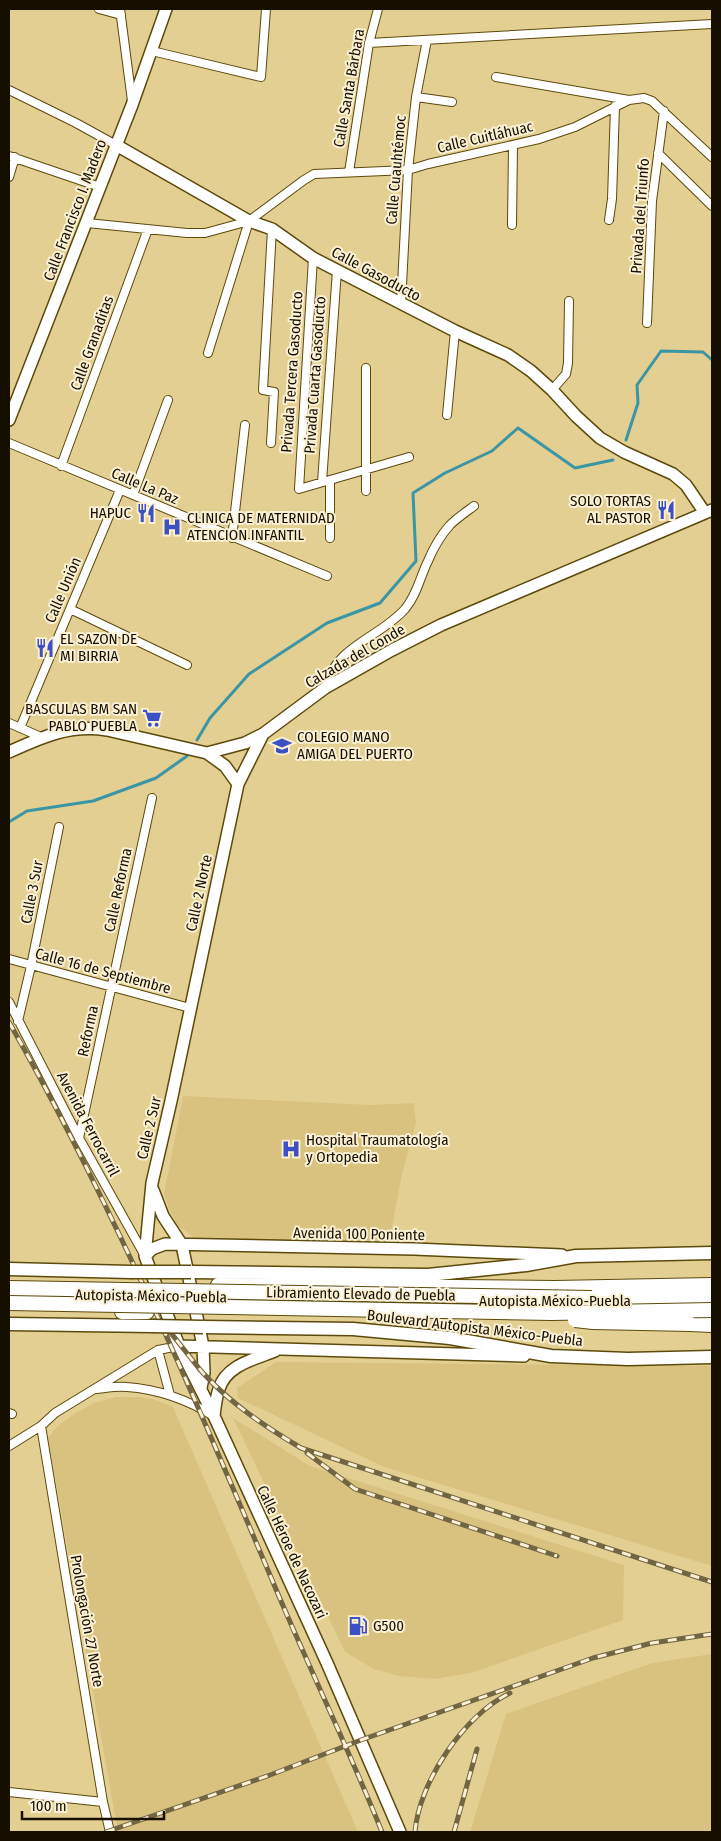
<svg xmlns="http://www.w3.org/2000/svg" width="721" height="1841" viewBox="0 0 721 1841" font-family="'Fira Sans Condensed',sans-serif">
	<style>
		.built { fill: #d9c27f }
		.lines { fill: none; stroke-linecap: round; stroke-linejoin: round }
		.stream { stroke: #3a95a4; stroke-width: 3 }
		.street-casing { stroke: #5c4a0a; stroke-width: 10 }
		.secondary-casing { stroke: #5c4a0a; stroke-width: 14 }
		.primary-casing { stroke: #5c4a0a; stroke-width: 15 }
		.highway-casing { stroke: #5c4a0a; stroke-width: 16 }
		.street { stroke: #fff; stroke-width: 8 }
		.secondary { stroke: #fff; stroke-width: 11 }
		.primary { stroke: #fff; stroke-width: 12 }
		.highway { stroke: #fff; stroke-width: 14 }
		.rail-casing { stroke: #726542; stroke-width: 5 }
		.rail { stroke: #fbf0d3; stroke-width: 3; stroke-dasharray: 9; stroke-linecap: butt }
		.primary-bridge-casing { stroke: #5c4a0a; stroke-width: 15; stroke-linecap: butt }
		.highway-bridge-casing { stroke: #5c4a0a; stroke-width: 16; stroke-linecap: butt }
		.primary-bridge { stroke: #fff; stroke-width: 12 }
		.highway-bridge { stroke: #fff; stroke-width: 14 }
		.labels { text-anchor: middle; stroke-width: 4; stroke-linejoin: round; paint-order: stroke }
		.street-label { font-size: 15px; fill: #160f00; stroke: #fbf0d3 }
		.poi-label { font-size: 15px; fill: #160f00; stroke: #fbf0d3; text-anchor: start }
	</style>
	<rect width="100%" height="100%" fill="#e4cf93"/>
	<path class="built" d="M183,1096L371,1105L414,1103L416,1123L402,1174L389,1242L199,1241L177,1225L169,1208L164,1194Z
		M276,1362L712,1366V1566L384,1467L238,1398L237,1388Z
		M116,1397H138L152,1399L173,1407L358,1832H118L48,1438L57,1427L72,1415L94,1403Z
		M233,1418L310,1466L624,1565L623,1620L471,1673L435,1679L399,1676L374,1669L345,1652Z
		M712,1654V1832H470L506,1714L652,1663Z"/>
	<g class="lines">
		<path class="stream" d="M626,440L638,403L637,385L661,351L703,352L712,360
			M197,740L210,718L249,674L327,623L380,603L416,561L413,493L445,473L492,451L518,428L575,468L613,460
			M9,822L27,811L93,801L156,778L187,756"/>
		<g class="street-casing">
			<path id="street" d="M99,9L121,15
				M120,9L132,101
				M369,43L712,24
				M152,51L261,77L266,9
				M496,77L629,100
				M9,90L76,123L116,145
				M416,97L452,102
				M658,153L712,206
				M9,156L100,187
				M349,172L369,43L378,9
				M9,177L15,157
				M609,220L612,199L615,106
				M87,223L187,233H205L249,221L304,180L314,174L408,170L428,164L539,139L575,127L629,100L644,98L652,101L712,157
				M512,225L513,146
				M313,258L299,489L409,457
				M401,304L408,170L416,97L427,40
				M647,323L652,201L664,111
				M208,353L249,221
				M366,368V491
				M552,390L566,374L568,363L569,301
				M447,415L455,331
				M9,443L327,576
				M271,443L274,392L263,390L272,229
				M61,466L148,229
				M330,480V538
				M322,482L337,270
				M133,495L168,400
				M232,538L245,425
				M70,609L187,665
				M325,688C336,645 378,639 405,609C417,595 420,577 428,561C433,549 441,535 450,525C457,518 466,512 474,506
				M9,723L41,737
				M20,728L120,490
				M9,959L190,1008
				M9,1002L79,1138L145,1256
				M18,1021L31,966L59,827
				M79,1138L152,798
				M158,1350L170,1395
				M96,1389C106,1388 117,1386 127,1387C157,1389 189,1400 213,1416
				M9,1413L12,1414
				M41,1426L103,1802L110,1832
				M9,1446L41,1426L55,1413L158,1350L179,1346
				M9,1792L103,1802"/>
		</g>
		<g class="secondary-casing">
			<path id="secondary" d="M116,145L249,221L272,229L313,258L455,331L508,355L531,371L552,390L576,416L600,438L624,452L673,474L686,485L705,513
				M9,420L132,105L166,9
				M263,734L238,784L171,1101L152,1183L145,1256L179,1346L214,1416L327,1663L400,1832
				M9,752C42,737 70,724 107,730L207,753L245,743L263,734L325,688L392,650L441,625L712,510
				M207,753L225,766L238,784
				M153,1190L163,1216L182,1245L203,1346L204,1373L201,1388
				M145,1256L152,1249L165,1244L414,1249L562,1255
				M179,1346L524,1356
				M214,1416C215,1407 216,1397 219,1389C226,1365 255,1359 275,1351"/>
		</g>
		<g class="primary-casing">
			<path id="primary" d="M9,1269L131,1272
				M191,1272L428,1275L526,1265L576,1256L712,1253
				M9,1324L153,1326
				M203,1327L353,1329L450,1338L551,1356L628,1359L712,1357"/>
		</g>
		<g class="highway-casing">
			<path id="highway" d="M218,1285L555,1288L712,1285
				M592,1298L712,1297
				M122,1312H147
				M690,1324L712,1325"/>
		</g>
		<use href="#street" class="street"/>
		<use href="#secondary" class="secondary"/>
		<use href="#primary" class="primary"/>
		<use href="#highway" class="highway"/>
		<g class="rail-casing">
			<path id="rail" d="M9,1022C113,1205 196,1400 278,1594C312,1674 350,1752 382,1832
				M165,1326C178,1341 190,1358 203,1373C231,1404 266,1427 301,1448L712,1582
				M307,1453L355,1489L557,1556
				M106,1832L270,1775L361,1740L593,1658L652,1643L712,1634
				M415,1832C419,1782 464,1715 510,1693
				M454,1832L477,1749"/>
		</g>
		<use href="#rail" class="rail"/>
		<g class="primary-bridge-casing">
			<path id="primary-bridge" d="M131,1272H191
				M153,1326L203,1327"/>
		</g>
		<g class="highway-bridge-casing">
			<path id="highway-bridge" d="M9,1288L592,1298
				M9,1303L552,1313L712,1310
				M575,1320L593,1322L690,1324"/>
		</g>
		<use href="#primary-bridge" class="primary-bridge"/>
		<use href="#highway-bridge" class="highway-bridge"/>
	</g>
	<defs>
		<g id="restaurant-bare" transform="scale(1.5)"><path d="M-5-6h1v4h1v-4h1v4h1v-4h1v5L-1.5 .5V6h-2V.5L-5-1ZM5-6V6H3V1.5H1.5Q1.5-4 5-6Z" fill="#3d50c3" stroke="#fbf0d3" stroke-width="2.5" paint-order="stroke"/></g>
		<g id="hospital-bare" transform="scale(1.5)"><path d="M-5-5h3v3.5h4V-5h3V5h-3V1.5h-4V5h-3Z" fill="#3d50c3" stroke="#fbf0d3" stroke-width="2.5" paint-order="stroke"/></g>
		<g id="supermarket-bare" transform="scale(1.5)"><path d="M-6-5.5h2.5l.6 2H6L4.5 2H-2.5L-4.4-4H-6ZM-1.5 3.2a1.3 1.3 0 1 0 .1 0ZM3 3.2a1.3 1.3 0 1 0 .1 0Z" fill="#3d50c3" stroke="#fbf0d3" stroke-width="2.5" paint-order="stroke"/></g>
		<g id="school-bare" transform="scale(1.5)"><path d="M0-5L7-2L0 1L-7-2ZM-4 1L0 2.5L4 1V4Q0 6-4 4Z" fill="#3d50c3" stroke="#fbf0d3" stroke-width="2.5" paint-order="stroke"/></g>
		<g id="fuel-bare" transform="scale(1.5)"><path d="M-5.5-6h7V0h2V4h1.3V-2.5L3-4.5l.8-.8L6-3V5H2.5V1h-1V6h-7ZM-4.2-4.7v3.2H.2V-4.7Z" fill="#3d50c3" stroke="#fbf0d3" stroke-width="2.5" paint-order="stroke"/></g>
	</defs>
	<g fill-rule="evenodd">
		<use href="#restaurant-bare" x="666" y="510"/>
		<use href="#restaurant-bare" x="146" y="513"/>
		<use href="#hospital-bare" x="172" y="527"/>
		<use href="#restaurant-bare" x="45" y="648"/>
		<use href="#supermarket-bare" x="152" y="718"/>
		<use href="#school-bare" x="282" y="746"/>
		<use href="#hospital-bare" x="291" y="1149"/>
		<use href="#fuel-bare" x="358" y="1626"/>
	</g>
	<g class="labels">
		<g class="street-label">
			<text transform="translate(349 88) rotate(-80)" y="5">Calle Santa Bárbara</text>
			<text transform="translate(485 137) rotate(-13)" y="5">Calle Cuitláhuac</text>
			<text transform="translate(396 170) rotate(-85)" y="5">Calle Cuauhtémoc</text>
			<text transform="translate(75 210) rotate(-69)" y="5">Calle Francisco I. Madero</text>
			<text transform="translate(640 216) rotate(-86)" y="5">Privada del Triunfo</text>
			<text transform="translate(376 274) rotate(28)" y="5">Calle Gasoducto</text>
			<text transform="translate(92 343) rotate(-70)" y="5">Calle Granaditas</text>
			<text transform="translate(292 372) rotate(-86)" y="5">Privada Tercera Gasoducto</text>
			<text transform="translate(315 375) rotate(-86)" y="5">Privada Cuarta Gasoducto</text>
			<text transform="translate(145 486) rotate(23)" y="5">Calle La Paz</text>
			<text transform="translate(63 590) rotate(-67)" y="5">Calle Unión</text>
			<text transform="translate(355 656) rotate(-30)" y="5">Calzada del Conde</text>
			<text transform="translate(118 890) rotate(-78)" y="5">Calle Reforma</text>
			<text transform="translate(32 892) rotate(-79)" y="5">Calle 3 Sur</text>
			<text transform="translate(199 893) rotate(-78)" y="5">Calle 2 Norte</text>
			<text transform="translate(103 971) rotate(15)" y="5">Calle 16 de Septiembre</text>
			<text transform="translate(88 1031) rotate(-78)" y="5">Reforma</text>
			<text transform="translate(88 1124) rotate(62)" y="5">Avenida Ferrocarril</text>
			<text transform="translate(149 1128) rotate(-77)" y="5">Calle 2 Sur</text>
			<text transform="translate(359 1234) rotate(1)" y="5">Avenida 100 Poniente</text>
			<text transform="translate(361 1294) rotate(1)" y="5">Libramiento Elevado de Puebla</text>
			<text transform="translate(151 1296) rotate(1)" y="5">Autopista México-Puebla</text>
			<text x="555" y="1306">Autopista México-Puebla</text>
			<text transform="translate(475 1328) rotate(7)" y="5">Boulevard Autopista México-Puebla</text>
			<text transform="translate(292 1552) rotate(65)" y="5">Calle Héroe de Nacozari</text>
			<text transform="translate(87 1621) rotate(80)" y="5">Prolongación 27 Norte</text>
		</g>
		<g class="poi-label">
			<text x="651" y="506" text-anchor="end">SOLO TORTAS<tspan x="651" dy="17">AL PASTOR</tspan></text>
			<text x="131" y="518" text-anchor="end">HAPUC</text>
			<text x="187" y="523">CLINICA DE MATERNIDAD<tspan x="187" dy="17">ATENCION INFANTIL</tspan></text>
			<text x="60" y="644">EL SAZON DE<tspan x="60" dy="17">MI BIRRIA</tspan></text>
			<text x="137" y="714" text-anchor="end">BASCULAS BM SAN<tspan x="137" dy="17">PABLO PUEBLA</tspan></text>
			<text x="297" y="742">COLEGIO MANO<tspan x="297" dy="17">AMIGA DEL PUERTO</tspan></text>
			<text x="306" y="1145">Hospital Traumatología<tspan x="306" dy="17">y Ortopedia</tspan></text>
			<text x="373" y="1631">G500</text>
		</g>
	</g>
	<rect width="721" height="1841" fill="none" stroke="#160f00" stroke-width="20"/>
	<path d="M22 1811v8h142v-8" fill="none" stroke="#160f00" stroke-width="2.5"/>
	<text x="30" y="1811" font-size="15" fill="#160f00" stroke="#fbf0d3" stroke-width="4" paint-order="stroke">100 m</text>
</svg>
